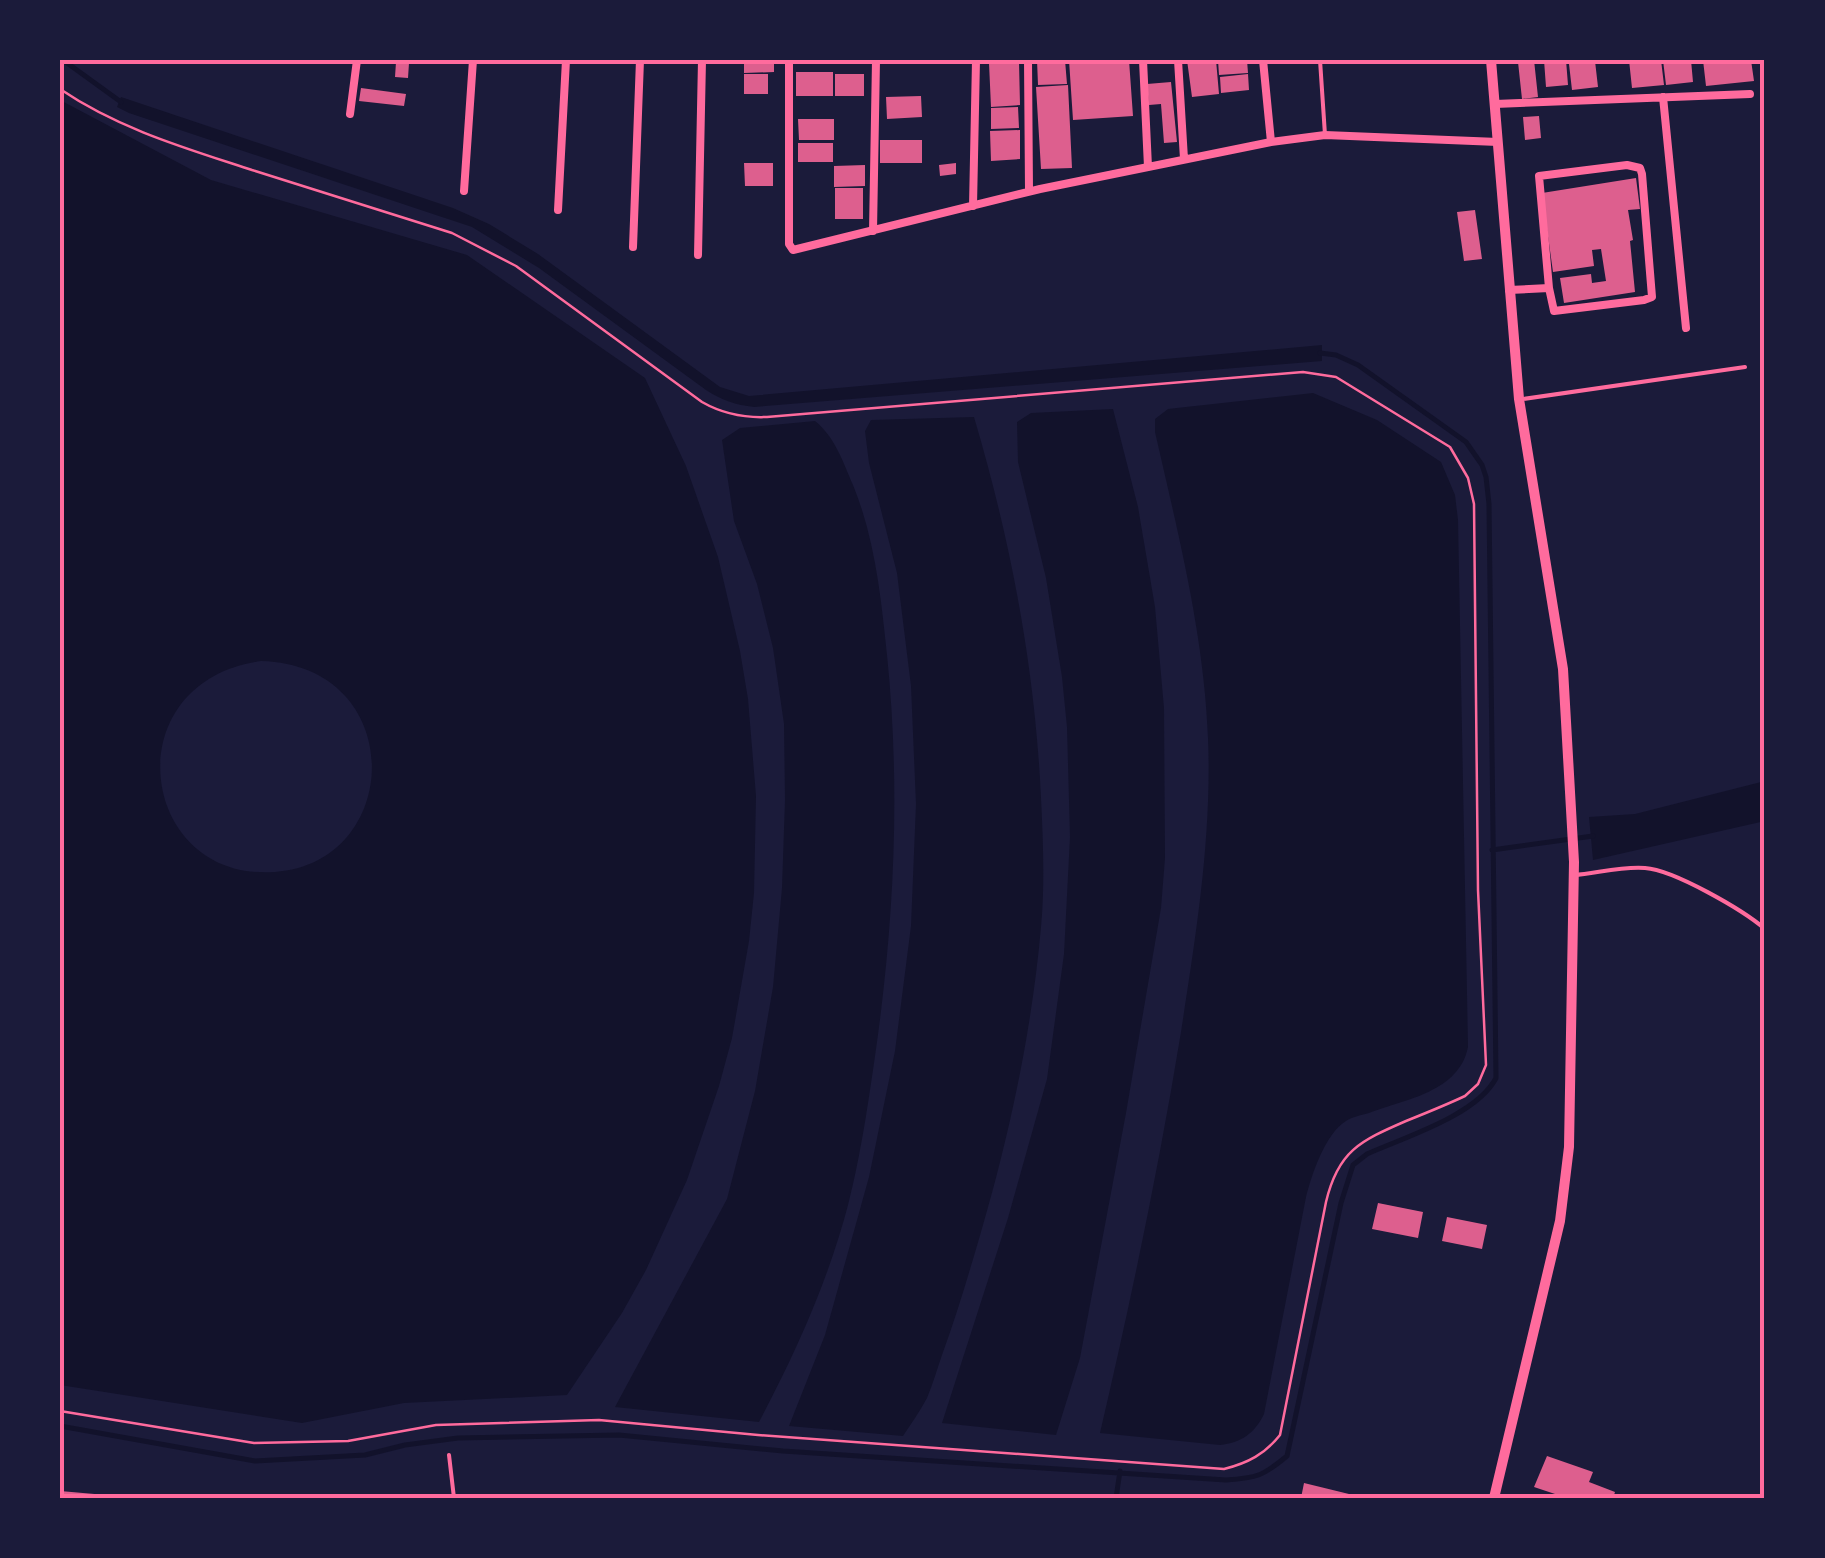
<svg xmlns="http://www.w3.org/2000/svg" width="1825" height="1558" viewBox="0 0 1825 1558" font-family="'Libre Baskerville',serif">
	<style>
		.water { fill: #12122b; fill-rule: evenodd }
		.lines { fill: none; stroke-linecap: round; stroke-linejoin: round }
		.stream { stroke: #12122b; stroke-width: 5 }
		.building { fill: #dd5f8e }
		.path { stroke: #ff6b9d; stroke-width: 2.5 }
		.service { stroke: #ff6b9d; stroke-width: 4 }
		.minor { stroke: #ff6b9d; stroke-width: 8 }
		.secondary { stroke: #ff6b9d; stroke-width: 10 }
		.neatline { fill: none; stroke: #ff6b9d; stroke-width: 4 }
	</style>
	<rect width="100%" height="100%" fill="#1b1b3a"/>
	<path class="water" d="M121,97L453,208L489,224L538,254L720,387L749,396L1322,345V361L754,407C736,405 721,400 706,390L539,268L472,227L129,113L117,107Z
		M60,100L211,180L467,255L645,378L686,466L718,557L740,651L748,699L756,796L754,893L749,941L732,1038L719,1086L687,1180L646,1270L622,1313L567,1395L404,1403L302,1423L60,1385ZM261,661C409,665 404,863 275,872C138,882 112,682 261,661Z
		M1313,393L1377,420L1441,462L1455,495L1458,520L1468,1047C1459,1092 1406,1099 1369,1113C1362,1115 1352,1117 1346,1121C1325,1134 1312,1174 1306,1197L1264,1414C1255,1433 1241,1443 1220,1445L1100,1433C1131,1300 1159,1167 1181,1032C1196,934 1212,837 1208,738C1204,634 1178,533 1155,432V419L1168,409Z
		M1113,409L1138,507L1155,607L1164,708L1165,858L1161,908L1126,1113L1080,1358L1056,1435L942,1423L1008,1218L1047,1079L1064,954L1070,837L1067,727L1062,677L1046,578L1018,462L1017,422L1031,413Z
		M974,417C1011,542 1035,668 1041,798C1043,840 1045,884 1041,927C1032,1029 1010,1133 981,1232C969,1273 957,1314 942,1355C937,1369 933,1384 927,1398C920,1411 911,1424 903,1436L789,1426L825,1335L869,1177L895,1051L911,926L916,804L911,686L897,573L869,463L865,431L871,420Z
		M815,421C835,437 843,462 853,485C875,539 881,597 887,655C901,791 894,928 874,1063C867,1111 860,1158 848,1205C828,1281 796,1352 759,1422L615,1407L727,1199L755,1091L773,987L782,888L785,800L784,724L773,648L757,584L734,521L722,440L740,428Z
		M1765,781V821L1593,860L1589,817L1635,814Z"/>
	<g class="lines">
		<path class="stream" d="M63,60L121,102
			M1492,850L1593,836
			M60,1426L255,1461L365,1455L405,1445L458,1438L619,1435L783,1451L1226,1480C1257,1478 1263,1476 1287,1456L1341,1203L1353,1165L1367,1154C1405,1137 1477,1115 1496,1078L1489,504L1486,477L1482,465L1466,442L1358,365L1336,355L1320,353
			M1116,1498L1120,1471"/>
	</g>
	<path class="building" d="M744,60H774V72L744,73Z
		M1037,60H1065L1067,84L1038,85Z
		M1069,60H1129L1133,116L1073,120Z
		M1187,60H1216L1219,94L1192,97Z
		M1218,60H1247L1248,73L1219,75Z
		M1534,60L1538,97L1522,99L1518,62Z
		M1544,60H1566L1568,85L1546,87Z
		M1629,60H1661L1664,85L1632,88Z
		M1663,60H1691L1693,82L1666,85Z
		M1703,60H1751L1754,81L1706,86Z
		M1595,61L1598,87L1572,90L1569,64Z
		M396,62L409,63L408,78L395,77Z
		M1019,62L1020,105L991,107L989,63Z
		M796,72H833V96H796Z
		M744,74H768V94H744Z
		M835,74H864V96H835Z
		M1248,74L1249,90L1221,93L1220,77Z
		M1171,82L1177,142L1164,143L1161,104L1149,105L1147,84Z
		M1068,85L1072,168L1041,169L1036,87Z
		M361,88L406,94L404,106L359,101Z
		M921,96L922,117L887,119L886,97Z
		M1018,107L1019,128L991,129V108Z
		M1539,116L1541,138L1525,140L1523,117Z
		M798,119H834V140H799Z
		M1020,130V159L991,161L990,131Z
		M880,140H922V163H880Z
		M798,143H833V162H798Z
		M744,163H773V186H745Z
		M956,163V174L940,176L939,165Z
		M865,165V186L834,187V166Z
		M1636,178L1640,209L1628,210L1633,240L1630,241L1635,292L1564,303L1560,278L1591,274L1592,283L1606,281L1601,249L1592,250L1594,266L1553,272L1542,193Z
		M835,188H863V219H835Z
		M1475,210L1482,259L1464,261L1457,212Z
		M1378,1203L1423,1212L1418,1238L1372,1229Z
		M1447,1217L1487,1225L1482,1249L1442,1241Z
		M1547,1456L1593,1472L1589,1482L1615,1492L1613,1498H1567L1534,1487Z
		M1304,1483L1349,1494L1348,1498H1301Z
		M60,1491L106,1495V1498H60Z"/>
	<g class="lines">
		<path class="path" d="M60,89C119,129 185,148 252,170C319,191 386,212 452,233L516,266L702,402C723,414 743,418 767,417L1303,372L1336,377L1450,447L1468,478L1474,504L1478,890L1486,1065L1478,1084L1465,1096C1446,1105 1426,1113 1406,1121C1360,1141 1338,1151 1326,1202L1280,1435C1265,1454 1248,1463 1224,1469L758,1435L599,1420L436,1425L348,1441L254,1443L60,1411"/>
		<path class="service" d="M1320,60L1325,135
			M1523,399L1745,367
			M1574,875C1597,873 1623,866 1645,868C1674,870 1743,910 1765,929
			M449,1455L454,1498"/>
		<path class="minor" d="M789,60V244L793,250L1040,189L1271,142
			M1028,60L1029,191
			M1143,60L1148,167
			M1178,60L1184,159
			M1263,60L1271,142L1325,135L1498,142
			M1663,97L1686,328
			M1495,104L1750,94
			M350,114L357,60
			M1627,165L1640,168L1642,174L1652,297L1644,300L1554,311L1549,288L1539,176Z
			M464,191L473,60
			M973,206L976,60
			M558,210L566,60
			M873,231L876,60
			M633,247L640,60
			M698,255L702,60
			M1509,290L1549,288"/>
		<path class="secondary" d="M1491,60L1519,399L1563,669L1574,862L1569,1147L1560,1221L1494,1498"/>
	</g>
	<rect width="1825" height="1558" fill="none" stroke="#1b1b3a" stroke-width="125"/>
	<rect x="62" y="62" width="1700" height="1434" class="neatline"/>
</svg>
